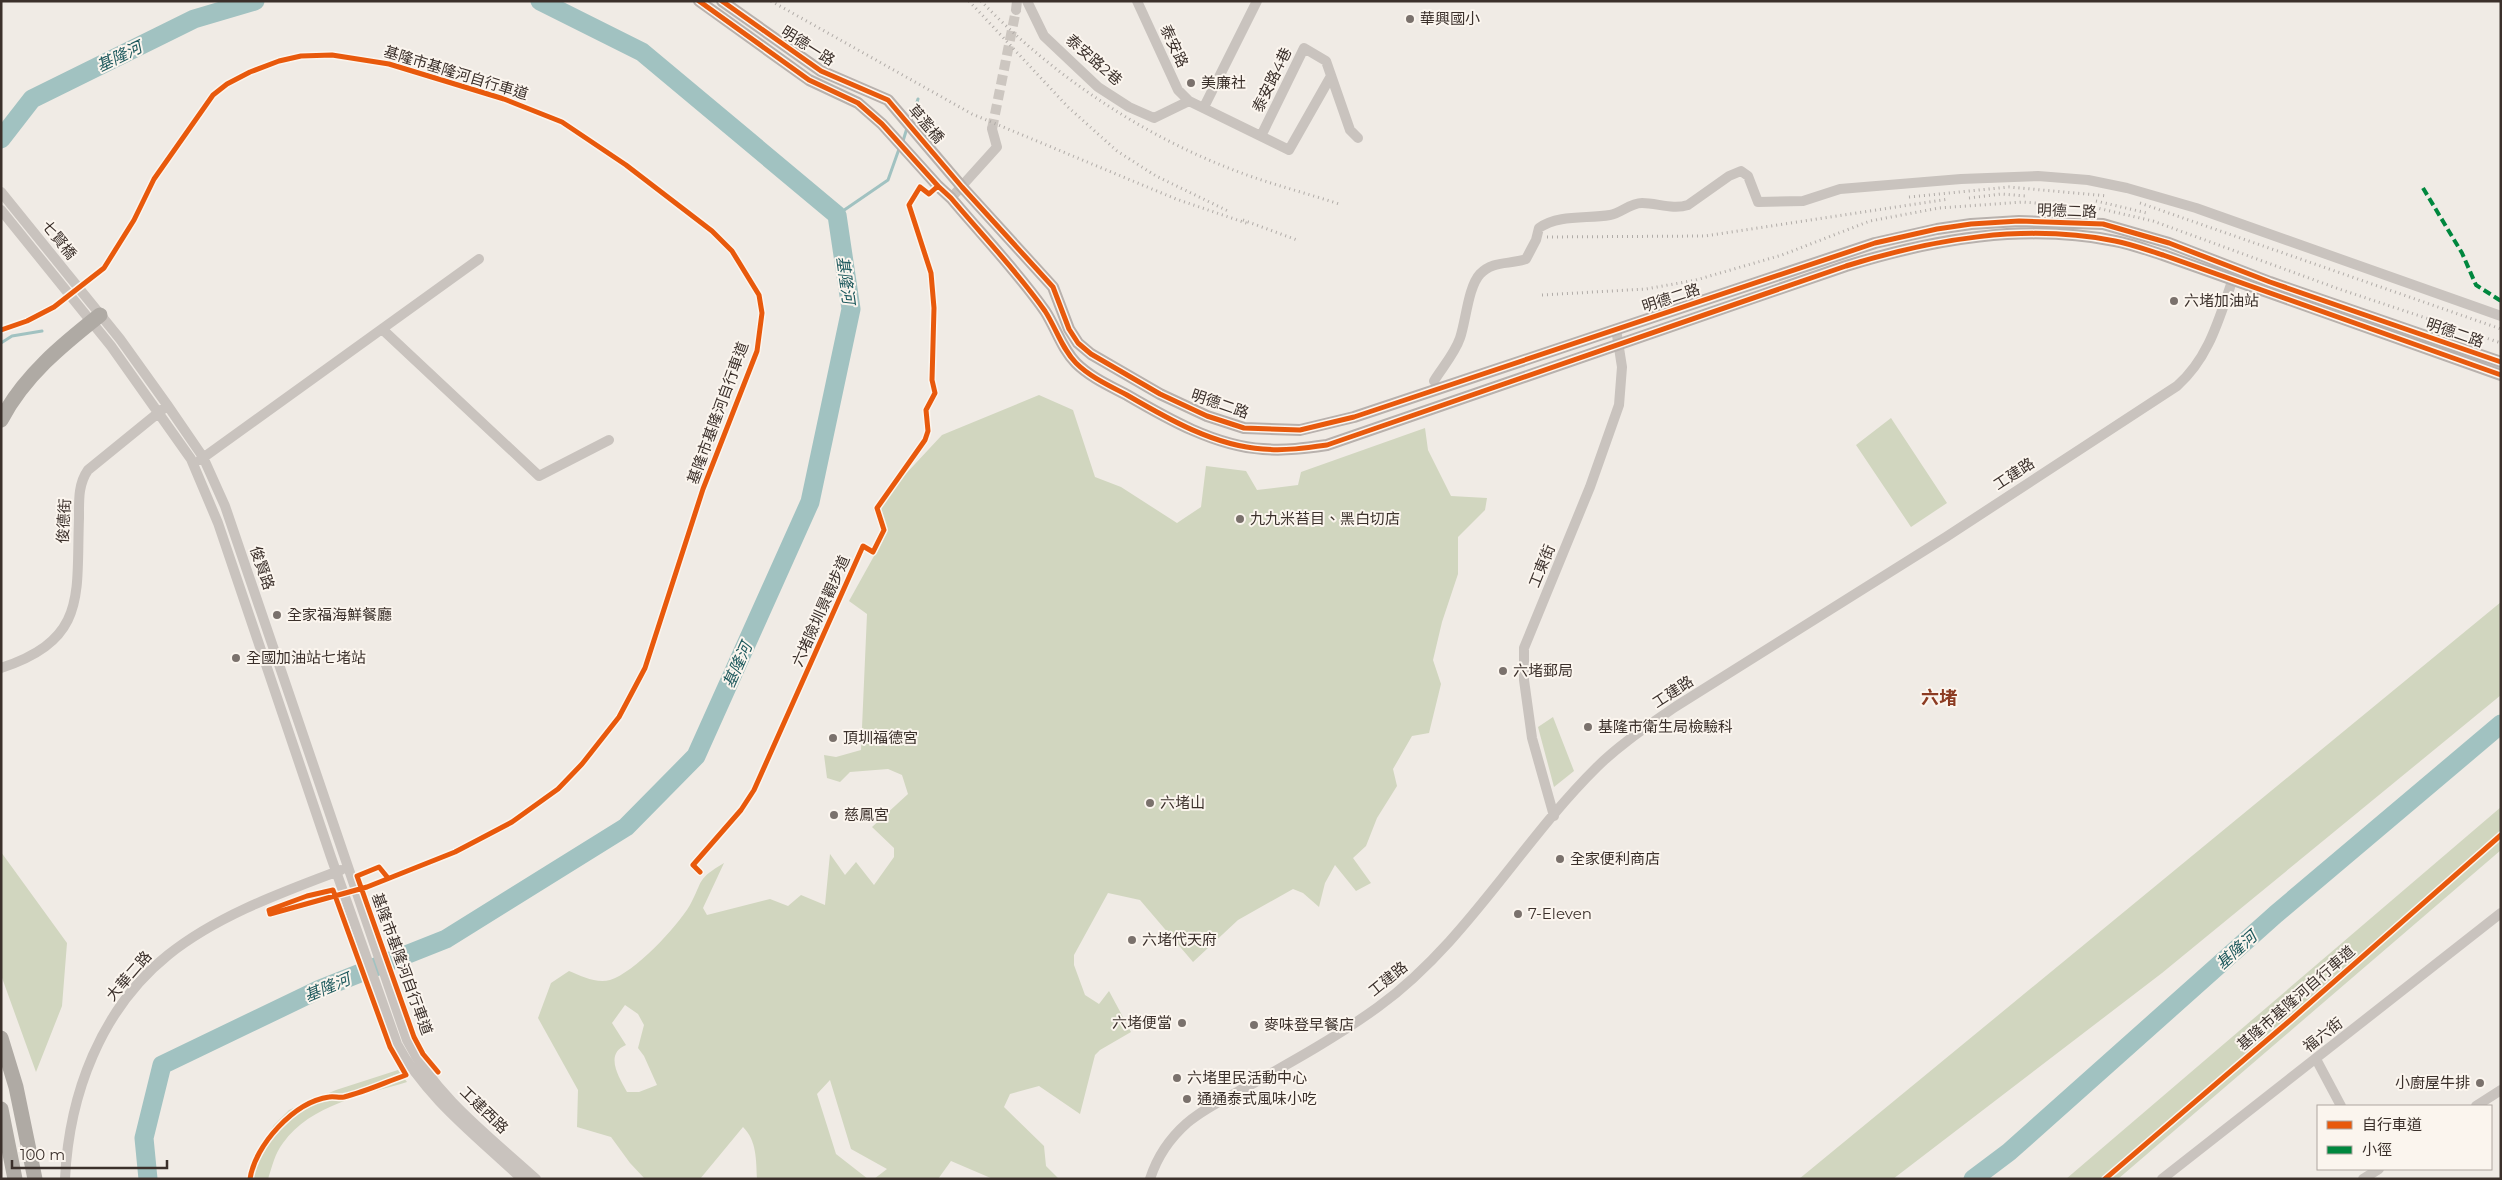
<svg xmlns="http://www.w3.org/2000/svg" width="2502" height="1180" viewBox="0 0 2502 1180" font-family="Montserrat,'Noto Sans TC',sans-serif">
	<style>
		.green { fill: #d1d6bf; fill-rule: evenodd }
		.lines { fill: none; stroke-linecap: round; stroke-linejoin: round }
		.stream { stroke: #a1c2c1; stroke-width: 3 }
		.river { stroke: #a1c2c1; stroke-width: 19 }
		.minor-tunnel { stroke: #ccc6c0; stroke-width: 10; stroke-dasharray: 10 5; stroke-linecap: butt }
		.minor { stroke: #c9c3be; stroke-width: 10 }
		.major { stroke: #b8b1ad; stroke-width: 12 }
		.highway { stroke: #afaaa4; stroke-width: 15 }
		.rail { stroke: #b1aca8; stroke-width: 3; stroke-dasharray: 1 4; stroke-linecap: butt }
		.quiet { stroke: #00873e; stroke-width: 4; stroke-dasharray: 8 4; stroke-linecap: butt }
		.cycleway-casing { stroke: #fbf5ee; stroke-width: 8 }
		.cycleway { stroke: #e8590c; stroke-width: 5 }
		.poi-dot { fill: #7a716c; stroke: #fbf5ee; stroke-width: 2 }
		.labels { text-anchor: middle; stroke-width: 4; stroke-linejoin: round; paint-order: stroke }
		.poi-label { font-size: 15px; fill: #3b302b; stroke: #fbf5ee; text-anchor: start }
		.street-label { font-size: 15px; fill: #3b302b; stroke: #fbf5ee }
		.water-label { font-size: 16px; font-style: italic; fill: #1f5a5e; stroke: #fbf5ee }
		.quarter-label { font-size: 18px; font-weight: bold; fill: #8c3b22; stroke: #fbf5ee }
	</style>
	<rect width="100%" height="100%" fill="#f0ebe5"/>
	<path class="green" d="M1039,395L1073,410L1095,477L1121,487L1177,523L1201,507L1206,466L1246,471L1257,490L1298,485L1301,472L1425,428L1428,450L1451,496L1487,498L1485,510L1458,537V574L1442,622L1433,660L1441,684L1429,733L1412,736L1393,769L1397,786L1377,818L1366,846L1353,858L1371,883L1356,891L1335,865L1325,883L1319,907L1303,893L1293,889L1238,920L1193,962L1140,900L1108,893L1074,955V965L1085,995L1099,1004L1109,991L1131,1032L1100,1050L1095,1055L1080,1114L1039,1086L1010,1094L1004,1107L1044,1146L1046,1166L1059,1179H993L951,1161L938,1179H874L887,1169L851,1149L830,1080L817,1094L836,1154L868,1179H757C756,1160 757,1141 743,1127L700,1179H645L630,1163L611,1137L577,1127L578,1090L538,1018L551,983L569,971C581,976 597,984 610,980C634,973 677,927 690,905C704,879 696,880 724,863L703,908L707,915L770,899L788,906L801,895L825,905L830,854L845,875L856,862L874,885L894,857V848L872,827L908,794L902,775L888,769L850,772L840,782L827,778L824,755L836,757L861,750L867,614L849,601L884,538L873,509L942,435ZM625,1005L638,1014L644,1025L638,1048L644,1056L657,1085L639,1092H627C619,1077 604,1054 626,1045L612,1023Z
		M1891,418L1947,503L1911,527L1856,445Z
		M2501,602V695L2162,973L1893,1179H1799Z
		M1553,717L1574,771L1554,787L1538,727Z
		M2501,807V850L2118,1179H2066Z
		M1,852L67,943L62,1006L36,1072L1,975Z
		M398,1070L407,1082C365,1095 311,1104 283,1143C275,1153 272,1167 268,1179H247L259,1148L274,1125L289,1110L336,1090Z"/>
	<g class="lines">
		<path class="stream" d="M911,120L918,99
			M903,141L907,128
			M837,215L888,180L899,149
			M1,343L12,336L42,331"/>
		<path class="river" d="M1,139L32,99L194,19L255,1
			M148,1179L144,1138L162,1065L320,989L446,939L626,827L696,756L810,502L851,309L837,215L642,52L540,1
			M1973,1179L2009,1152L2276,914L2501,724"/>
		<path class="minor-tunnel" d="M992,129L1016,10"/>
		<path class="minor" d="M1027,1L1044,36L1098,87L1129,107L1154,118L1189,101
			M1137,1L1178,90L1189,101L1289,150L1331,76
			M1016,10L1017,1
			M1204,107L1257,1
			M1261,136L1304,48L1326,61L1350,130L1358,138
			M1,192L120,339L168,406L203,457L225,506L407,1040C435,1096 490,1137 536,1179
			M951,198L997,147L992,129
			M1,210L111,346L191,459L218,523L331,857L397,1044C426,1098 478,1137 522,1179
			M382,329L539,476L609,440
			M1434,381C1442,368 1455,353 1460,338C1466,321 1468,287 1480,274C1493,260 1510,265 1526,259L1536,240L1539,228C1559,214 1587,219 1610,215C1621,213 1630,203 1642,203C1657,203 1673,210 1688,205L1729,176L1741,171L1748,176L1758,202L1803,201L1840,189L1961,179L2038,176L2088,180L2127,188L2196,208L2501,316
			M200,460L479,259
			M1,668C88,639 76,595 79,518C79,501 78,484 88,470L163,409
			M1554,816L1532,738L1524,680V648L1590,487L1619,405L1622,367L1616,329
			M2316,1059L2341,1106
			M2476,1106L2501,1090
			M65,1179C69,1094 101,1009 168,955C218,915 283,892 341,870
			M1150,1179C1157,1157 1170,1138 1187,1123C1206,1107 1230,1096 1252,1084C1295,1060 1338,1036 1378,1007C1466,943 1520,843 1597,767C1620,744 1648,726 1675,707L1946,537L2177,386C2211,356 2220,314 2235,273
			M2162,1179L2501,913
			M2363,1179L2379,1169"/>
		<path class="major" d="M699,1L809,80L858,103L882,124L938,186L951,198C982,235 1017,271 1045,311C1056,328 1062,349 1076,363C1090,377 1110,386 1127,395C1168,419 1215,446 1263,449C1285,451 1306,448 1327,445L1846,266C1933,239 2025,223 2115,241C2131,244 2147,250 2163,255L2501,375
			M722,1L821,71L888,100L962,187L1053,287L1069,329L1078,343L1091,354L1160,394L1207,416L1244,428L1300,430L1354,417L1875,243L1937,229L1971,224L2019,221L2103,224L2169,243L2270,282L2501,362"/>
		<path class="highway" d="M1,420C24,376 62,345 100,315
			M1,1038L16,1087L35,1179
			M1,1109L15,1179"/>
		<path class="rail" d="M771,1L972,114L1176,199L1249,224
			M969,1L1068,107L1117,151L1156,176L1228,211
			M981,1C1050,73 1138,133 1231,169C1266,183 1303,192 1339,204
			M1909,197L2009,187L2108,196
			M1969,198L2001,194L2026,196
			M2096,201L2147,213
			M2140,203L2501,329
			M1243,220L1297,240
			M1547,237L1705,236L1949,199
			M1542,295L1646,289L1696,280L1782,255L1870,221L1939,208L2023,202L2097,208L2153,221L2339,289L2501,343"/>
		<path class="quiet" d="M2423,188L2462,253L2476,285L2501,301"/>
		<g class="cycleway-casing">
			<path id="cycleway" d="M699,1L809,80L858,103L882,124L938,186L951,198C982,235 1017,271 1045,311C1056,328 1062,349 1076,363C1090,377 1110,386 1127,395C1168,419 1215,446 1263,449C1285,451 1306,448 1327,445L1846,266C1933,239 2025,223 2115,241C2131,244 2147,250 2163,255L2501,375
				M722,1L821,71L888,100L962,187L1053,287L1069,329L1078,343L1091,354L1160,394L1207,416L1244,428L1300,430L1354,417L1875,243L1937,229L1971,224L2019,221L2103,224L2169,243L2270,282L2501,362
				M1,330L27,321L54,307L104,268L134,220L154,179L213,95L227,84L250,72L279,61L301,56L332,55L389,64L504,99L562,122L626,165L712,231L732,251L759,295L762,313L757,351L703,489L645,668L619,717L582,764L558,789L512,822L455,852L367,887L270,914L269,910L307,896L333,890L390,1047L406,1075C386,1082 365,1092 344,1097C339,1098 334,1096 329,1097C294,1102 255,1145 250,1179
				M700,872L693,865L741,810L754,790L863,546L873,552L884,530L877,508L925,440L928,431L926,410L935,393L932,380L934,308L931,273L909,205L920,187L929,194L938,186
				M388,878L379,867L357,876L414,1037L423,1054L438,1072
				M2105,1179L2294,1017L2501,835"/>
		</g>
		<use href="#cycleway" class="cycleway"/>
	</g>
	<g class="poi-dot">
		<circle cx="1410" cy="19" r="5"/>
		<circle cx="1191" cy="83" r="5"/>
		<circle cx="2174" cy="301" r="5"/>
		<circle cx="1240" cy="519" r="5"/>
		<circle cx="277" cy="615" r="5"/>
		<circle cx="236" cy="658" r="5"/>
		<circle cx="1503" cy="671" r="5"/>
		<circle cx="1588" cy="727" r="5"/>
		<circle cx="833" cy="738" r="5"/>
		<circle cx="1150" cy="803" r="5"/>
		<circle cx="834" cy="815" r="5"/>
		<circle cx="1560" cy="859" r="5"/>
		<circle cx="1518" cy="914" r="5"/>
		<circle cx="1132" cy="940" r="5"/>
		<circle cx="1182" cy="1023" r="5"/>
		<circle cx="1254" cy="1025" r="5"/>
		<circle cx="1177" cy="1078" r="5"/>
		<circle cx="2480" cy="1083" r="5"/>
		<circle cx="1187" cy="1099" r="5"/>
	</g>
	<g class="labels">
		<g class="poi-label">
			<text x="1420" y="24">華興國小</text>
			<text x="1201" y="88">美廉社</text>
			<text x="2184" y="306">六堵加油站</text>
			<text x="1250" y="524">九九米苔目、黑白切店</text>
			<text x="287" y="620">全家福海鮮餐廳</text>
			<text x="246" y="663">全國加油站七堵站</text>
			<text x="1513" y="676">六堵郵局</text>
			<text x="1598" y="732">基隆市衛生局檢驗科</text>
			<text x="843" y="743">頂圳福德宮</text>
			<text x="1160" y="808">六堵山</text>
			<text x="844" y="820">慈鳳宮</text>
			<text x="1570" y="864">全家便利商店</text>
			<text x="1528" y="919">7-Eleven</text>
			<text x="1142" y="945">六堵代天府</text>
			<text x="1172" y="1028" text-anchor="end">六堵便當</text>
			<text x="1264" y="1030">麥味登早餐店</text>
			<text x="1187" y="1083">六堵里民活動中心</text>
			<text x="2470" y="1088" text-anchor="end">小廚屋牛排</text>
			<text x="1197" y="1104">通通泰式風味小吃</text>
		</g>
		<g class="street-label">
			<text transform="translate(808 46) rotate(32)" y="5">明德一路</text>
			<text transform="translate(1174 46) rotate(65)" y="5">泰安路</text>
			<text transform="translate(1094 60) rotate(41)" y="5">泰安路2巷</text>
			<text transform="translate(456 73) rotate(17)" y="5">基隆市基隆河自行車道</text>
			<text transform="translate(1272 80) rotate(-64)" y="5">泰安路4巷</text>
			<text transform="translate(926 124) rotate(49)" y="5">草濫橋</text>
			<text transform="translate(2067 211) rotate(2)" y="5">明德二路</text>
			<text transform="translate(59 240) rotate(51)" y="5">七賢橋</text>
			<text transform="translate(1671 298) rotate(-18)" y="5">明德二路</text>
			<text transform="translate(2455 333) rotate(19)" y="5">明德二路</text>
			<text transform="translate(1220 404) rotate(19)" y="5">明德二路</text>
			<text transform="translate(718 413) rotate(-70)" y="5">基隆市基隆河自行車道</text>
			<text transform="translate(2014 474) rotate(-33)" y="5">工建路</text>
			<text transform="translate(64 521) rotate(-87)" y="5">俊德街</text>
			<text transform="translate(1542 566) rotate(-68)" y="5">工東街</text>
			<text transform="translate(262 568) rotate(71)" y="5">俊賢路</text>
			<text transform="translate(821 611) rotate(-66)" y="5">六堵險圳景觀步道</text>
			<text transform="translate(1673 692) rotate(-33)" y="5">工建路</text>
			<text transform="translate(402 964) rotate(70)" y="5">基隆市基隆河自行車道</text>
			<text transform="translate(129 976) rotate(-49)" y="5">大華二路</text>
			<text transform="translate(1388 979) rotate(-39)" y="5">工建路</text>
			<text transform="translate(2296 998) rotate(-41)" y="5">基隆市基隆河自行車道</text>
			<text transform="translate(2323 1035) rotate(-38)" y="5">福六街</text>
			<text transform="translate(484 1110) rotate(44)" y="5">工建西路</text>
		</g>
		<g class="water-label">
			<text transform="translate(119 56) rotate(-26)" y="6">基隆河</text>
			<text transform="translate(846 280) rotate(82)" y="6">基隆河</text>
			<text transform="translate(737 665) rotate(-66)" y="6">基隆河</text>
			<text transform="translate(2236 950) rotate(-42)" y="6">基隆河</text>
			<text transform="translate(327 987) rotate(-23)" y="6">基隆河</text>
		</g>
		<g class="quarter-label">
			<text x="1939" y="704">六堵</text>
		</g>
	</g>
	<rect width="2502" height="1180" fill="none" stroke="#3b302b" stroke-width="5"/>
	<rect x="2317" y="1105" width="175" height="65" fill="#fbf5ee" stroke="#aea6a0"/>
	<rect x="2327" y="1121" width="25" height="8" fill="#e8590c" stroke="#aea6a0"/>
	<text x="2362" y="1130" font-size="15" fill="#3b302b">自行車道</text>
	<rect x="2327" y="1146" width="25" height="8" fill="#00873e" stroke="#aea6a0"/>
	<text x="2362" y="1155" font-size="15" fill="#3b302b">小徑</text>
	<path d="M12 1160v8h155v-8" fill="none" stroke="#3b302b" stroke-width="2.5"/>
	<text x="20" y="1160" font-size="15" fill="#3b302b" stroke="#fbf5ee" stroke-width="4" paint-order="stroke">100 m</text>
</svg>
